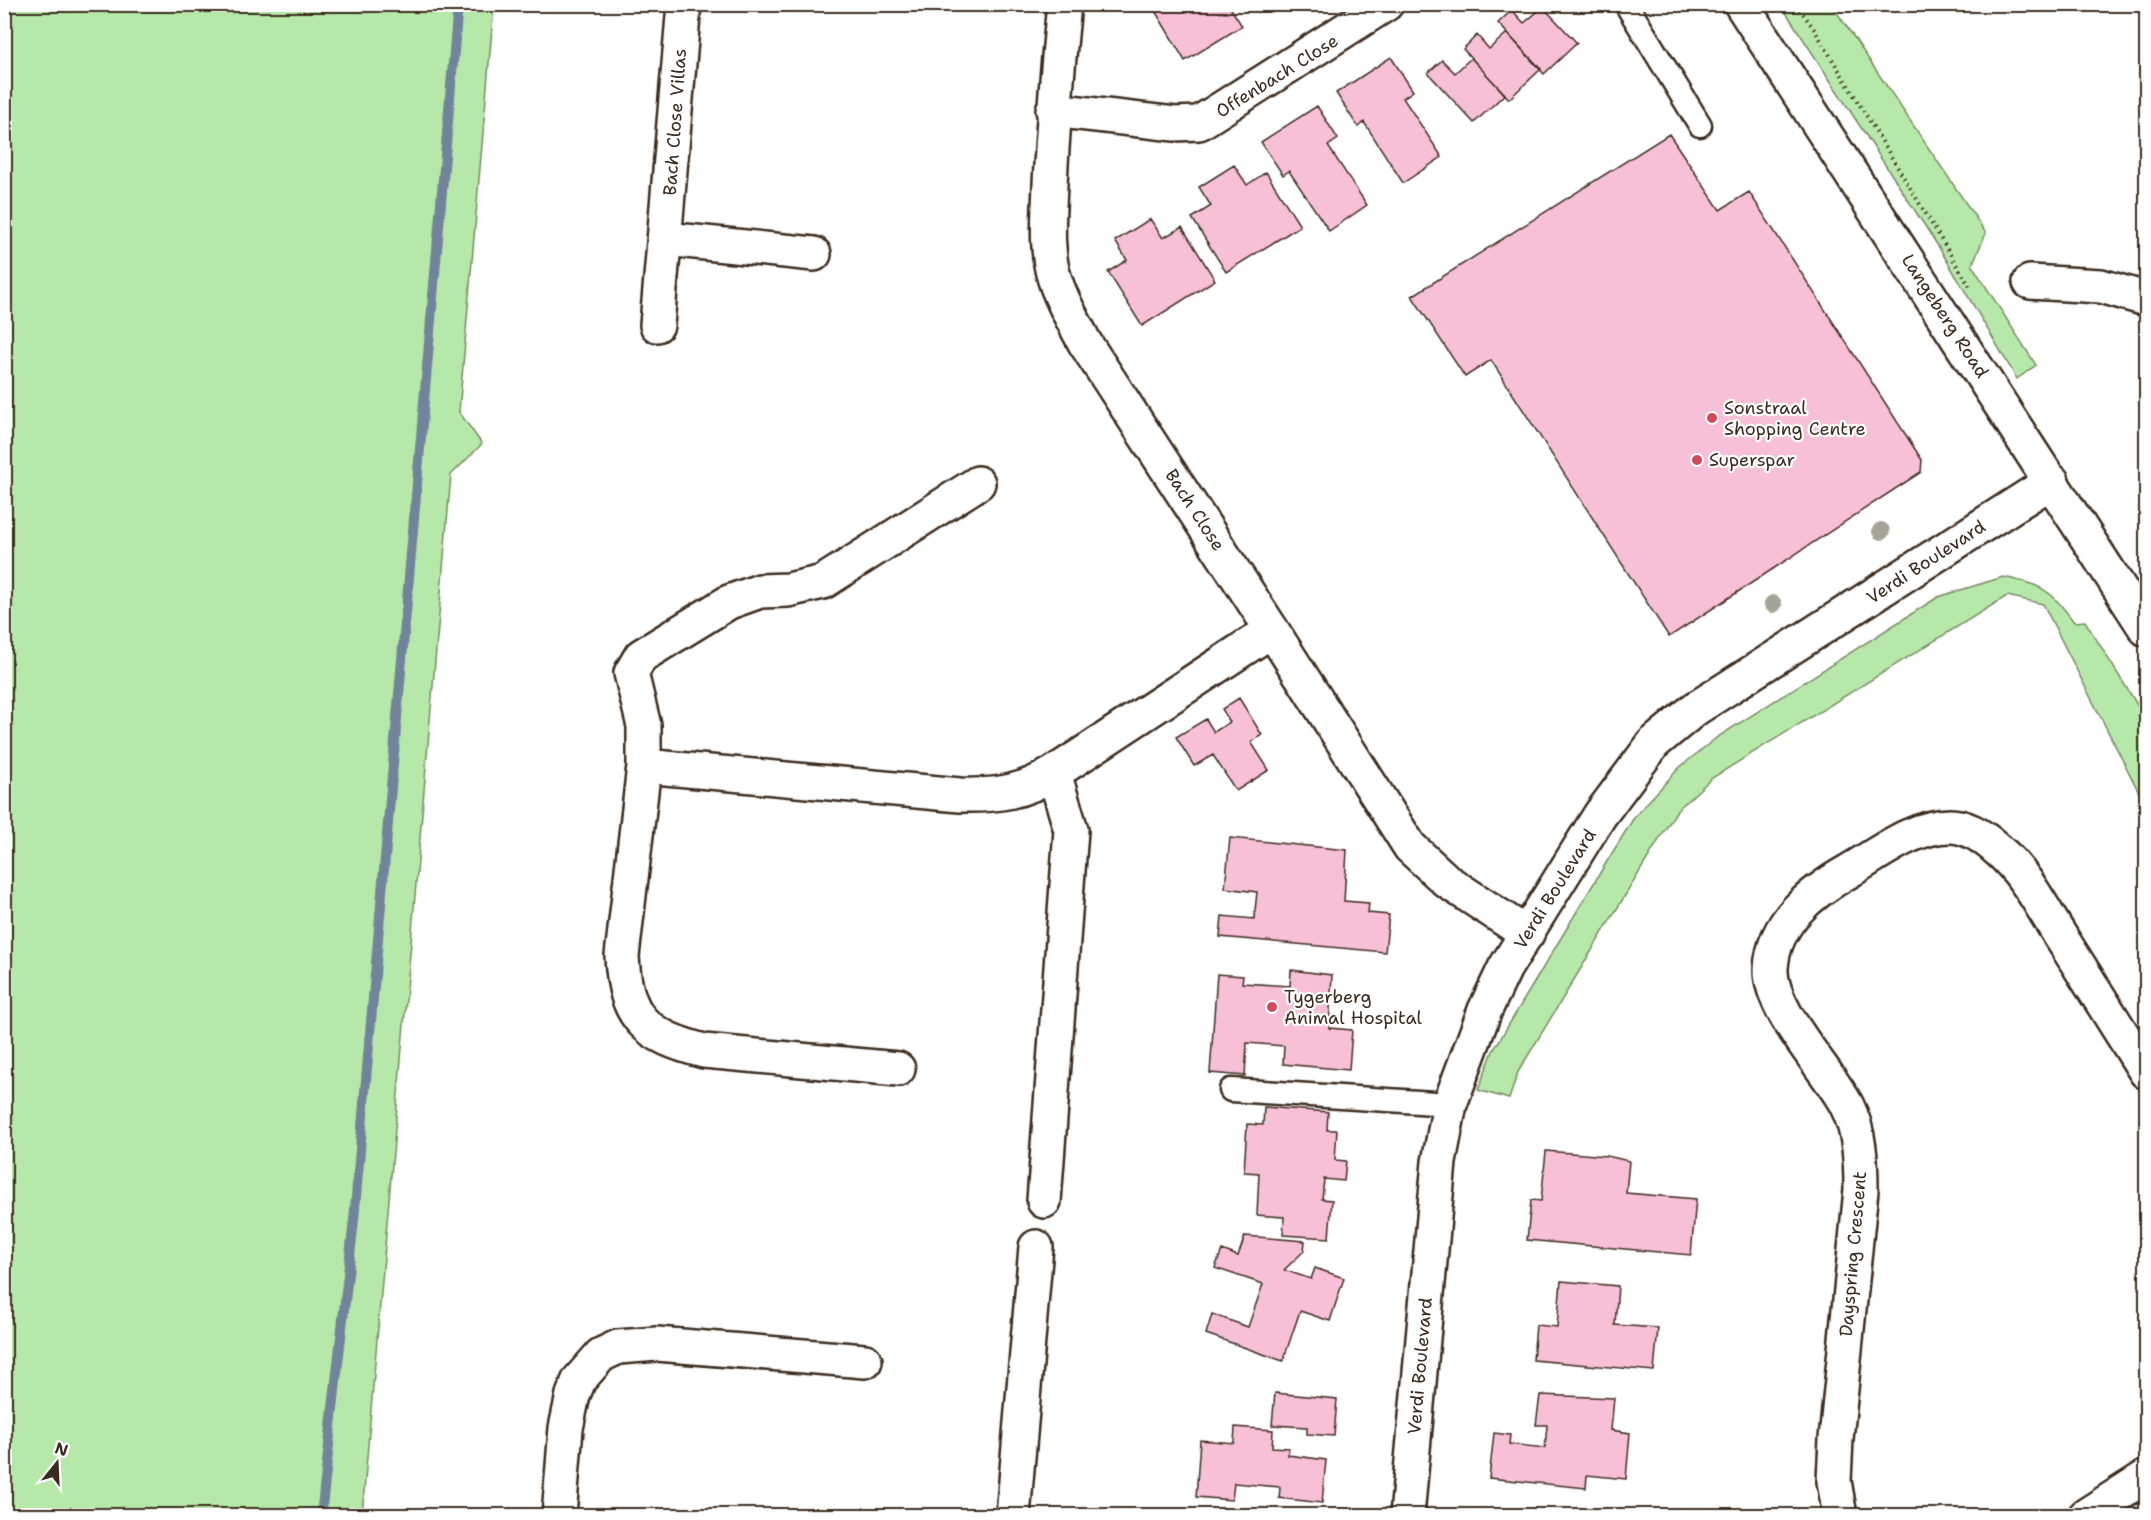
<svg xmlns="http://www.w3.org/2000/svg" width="2151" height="1520" viewBox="0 0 2151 1520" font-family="'Shantell Sans',sans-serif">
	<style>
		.green { fill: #b6e8a9; stroke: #788964; stroke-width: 1.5 }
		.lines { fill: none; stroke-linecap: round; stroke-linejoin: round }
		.stream { stroke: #70859b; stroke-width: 10 }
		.building { fill: #f8c0d7; stroke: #3b2a1e; stroke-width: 1.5 }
		.service-casing { stroke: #3b2a1e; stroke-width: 27 }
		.minor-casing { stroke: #3b2a1e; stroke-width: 38 }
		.tertiary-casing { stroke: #3b2a1e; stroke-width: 38 }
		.secondary-casing { stroke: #3b2a1e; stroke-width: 38 }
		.path { stroke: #3b2a1e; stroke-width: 4; stroke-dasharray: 1.5 4.5; stroke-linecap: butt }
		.service { stroke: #fff; stroke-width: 22 }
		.minor { stroke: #fff; stroke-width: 33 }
		.tertiary { stroke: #fff; stroke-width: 33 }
		.secondary { stroke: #fff; stroke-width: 33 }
		.tree { fill: #a4a496 }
		.poi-dot { fill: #d1495b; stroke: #fff; stroke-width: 2 }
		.labels { text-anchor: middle; stroke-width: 4.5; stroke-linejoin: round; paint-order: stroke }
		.street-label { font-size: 18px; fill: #3b2a1e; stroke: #fff }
		.poi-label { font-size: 18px; fill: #3b2a1e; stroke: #fff; text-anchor: start }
	</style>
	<rect width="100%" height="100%" fill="#fff"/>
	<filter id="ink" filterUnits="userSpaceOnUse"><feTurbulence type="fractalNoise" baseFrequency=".0167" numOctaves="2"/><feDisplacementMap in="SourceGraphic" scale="12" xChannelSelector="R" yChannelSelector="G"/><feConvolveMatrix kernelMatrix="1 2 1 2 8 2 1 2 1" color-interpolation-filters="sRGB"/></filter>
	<g filter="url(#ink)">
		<path class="green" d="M5,4L494,5L459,412L482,444L451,475L362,1515H5Z
			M1781,5H1832L1986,233L1972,265L2036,365L2017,379L1940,249Z
			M2003,577C2044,586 2049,588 2074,622L2085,621L2146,719V806L2043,604L2007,596L1712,778L1677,810L1518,1072L1509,1099L1478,1090L1493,1051L1606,863L1635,816L1680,767L1716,738L1938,597Z"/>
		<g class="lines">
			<path class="stream" d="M321,1516L354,1220L458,4"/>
		</g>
		<path class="building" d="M1151,4H1228L1242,26L1185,61Z
			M1543,7L1577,43L1544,74L1498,23L1512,10L1524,23Z
			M1507,33L1541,69L1509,99L1463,49L1477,35L1489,49Z
			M1391,57L1413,91L1403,98L1442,157L1403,183L1364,122L1358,127L1336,93Z
			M1471,58L1505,94L1474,123L1428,73L1442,60L1455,73Z
			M1317,106L1338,139L1328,146L1367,205L1329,231L1289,171L1283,175L1261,142Z
			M1669,134L1720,210L1749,192L1922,460L1921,472L1669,637L1491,360L1465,377L1412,296Z
			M1234,165L1247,185L1266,172L1300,226L1226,272L1192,218L1211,206L1199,187Z
			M1150,219L1163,238L1182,227L1215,280L1142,326L1108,272L1127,260L1115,241Z
			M1239,698L1262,735L1251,742L1269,770L1236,791L1213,755L1194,766L1176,737L1206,719L1214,732L1230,722L1222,709Z
			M1230,838L1347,850L1344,901L1369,903L1368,913L1389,915L1385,952L1220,937L1222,916L1254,919L1257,892L1225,888Z
			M1291,970L1332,975L1329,1028L1352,1030L1349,1070L1283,1064L1284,1046L1247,1043L1245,1076L1210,1073L1217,974L1243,976L1242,983L1290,986Z
			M1264,1107L1328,1112L1327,1130H1337L1335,1160L1346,1161L1344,1181L1324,1179L1322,1199L1332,1200L1329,1238L1283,1235L1284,1217L1257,1215L1259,1173L1244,1172L1247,1124L1263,1125Z
			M1546,1151L1607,1156L1629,1161L1626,1193L1696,1199L1691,1255L1527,1240L1531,1200L1541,1201Z
			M1245,1236L1305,1241L1304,1251L1284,1270L1311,1279L1315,1268L1344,1278L1330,1321L1300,1311L1283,1361L1206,1334L1212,1314L1248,1327L1263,1284L1215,1268L1222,1250L1238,1256Z
			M1561,1281L1618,1286L1615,1325L1658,1328L1654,1371L1533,1360L1536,1325L1557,1327Z
			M1275,1393L1337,1399L1334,1436L1307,1434V1427L1272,1425Z
			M1540,1395L1614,1398L1611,1430L1630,1433L1626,1479L1587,1475L1586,1488L1489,1478L1494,1433L1510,1435L1509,1444L1545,1448L1547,1425H1536Z
			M1235,1427L1273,1430L1272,1447L1289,1448L1288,1455L1326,1460L1322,1503L1279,1498L1280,1487L1234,1483L1232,1500L1196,1497L1200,1440L1234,1443Z"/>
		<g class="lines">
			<g class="service-casing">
				<path id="service" d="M1626,4L1700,125
					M1231,1090L1450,1104"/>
			</g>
			<g class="minor-casing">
				<path id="minor" d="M1064,4C1058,64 1053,124 1050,184C1049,214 1045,251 1055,280C1062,302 1074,322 1085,343L1272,630L1410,847L1448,882L1527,934
					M1053,110L1175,124L1199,123L1386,4
					M666,239L814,254
					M2030,282L2101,286L2146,299
					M657,325L684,4
					M644,766L960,795C997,796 1023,792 1054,773L1272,630
					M898,1069L704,1051C645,1036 625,1018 622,956L644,766V726L631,673L641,656L729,602L760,591L788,590L823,582L978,483
					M1044,1201L1071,830L1054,773
					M559,1516L566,1428L573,1395L579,1380L601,1355L618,1347L657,1344L865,1361
					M1013,1516L1036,1247
					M1840,1516L1834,1481L1836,1439L1861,1190C1861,1162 1860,1132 1847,1106C1827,1068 1770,1011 1771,969C1773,922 1812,892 1849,871C1880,853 1913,826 1950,826C1968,826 1986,839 1998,850C2024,872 2041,905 2059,934C2088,980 2117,1026 2146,1072
					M2085,1516L2146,1477"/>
			</g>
			<g class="tertiary-casing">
				<path id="tertiary" d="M1407,1516L1439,1162L1450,1104L1485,1010L1505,968L1600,815L1654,743L1695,709L2052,481"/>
			</g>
			<g class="secondary-casing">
				<path id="secondary" d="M1741,4L2146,629"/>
			</g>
			<path class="path" d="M1796,4L1814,29L1970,287"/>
			<use href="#service" class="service"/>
			<use href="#minor" class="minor"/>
			<use href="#tertiary" class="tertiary"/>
			<use href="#secondary" class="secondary"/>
		</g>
		<g class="tree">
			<circle cx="1881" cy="531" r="9"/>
			<circle cx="1773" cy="604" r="9"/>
		</g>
	</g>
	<g class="poi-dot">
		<circle cx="1712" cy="418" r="6"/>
		<circle cx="1697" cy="460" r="6"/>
		<circle cx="1272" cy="1007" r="6"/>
	</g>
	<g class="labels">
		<g class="street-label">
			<text transform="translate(1277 76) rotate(-32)" y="6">Offenbach Close</text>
			<text transform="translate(675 122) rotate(-86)" y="6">Bach Close Villas</text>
			<text transform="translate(1945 316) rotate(57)" y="6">Langeberg Road</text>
			<text transform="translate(1195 510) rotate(57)" y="6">Bach Close</text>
			<text transform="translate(1926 562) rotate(-33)" y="6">Verdi Boulevard</text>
			<text transform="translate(1555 889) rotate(-58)" y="6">Verdi Boulevard</text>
			<text transform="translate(1853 1254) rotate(-85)" y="6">Dayspring Crescent</text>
			<text transform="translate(1420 1366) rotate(-85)" y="6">Verdi Boulevard</text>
		</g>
		<g class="poi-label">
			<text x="1724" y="414">Sonstraal<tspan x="1724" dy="21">Shopping Centre</tspan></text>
			<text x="1709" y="466">Superspar</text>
			<text x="1284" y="1003">Tygerberg<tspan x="1284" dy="21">Animal Hospital</tspan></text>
		</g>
	</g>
	<rect width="2151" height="1520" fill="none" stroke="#fff" stroke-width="24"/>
	<rect x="12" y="12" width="2127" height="1496" fill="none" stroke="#3b2a1e" stroke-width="2" filter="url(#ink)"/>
	<g transform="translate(57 1463) rotate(18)" stroke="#ffffff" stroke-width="4.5" paint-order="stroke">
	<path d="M0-4.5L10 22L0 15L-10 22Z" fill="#3b2a1e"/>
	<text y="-9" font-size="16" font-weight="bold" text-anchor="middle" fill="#3b2a1e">N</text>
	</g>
</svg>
